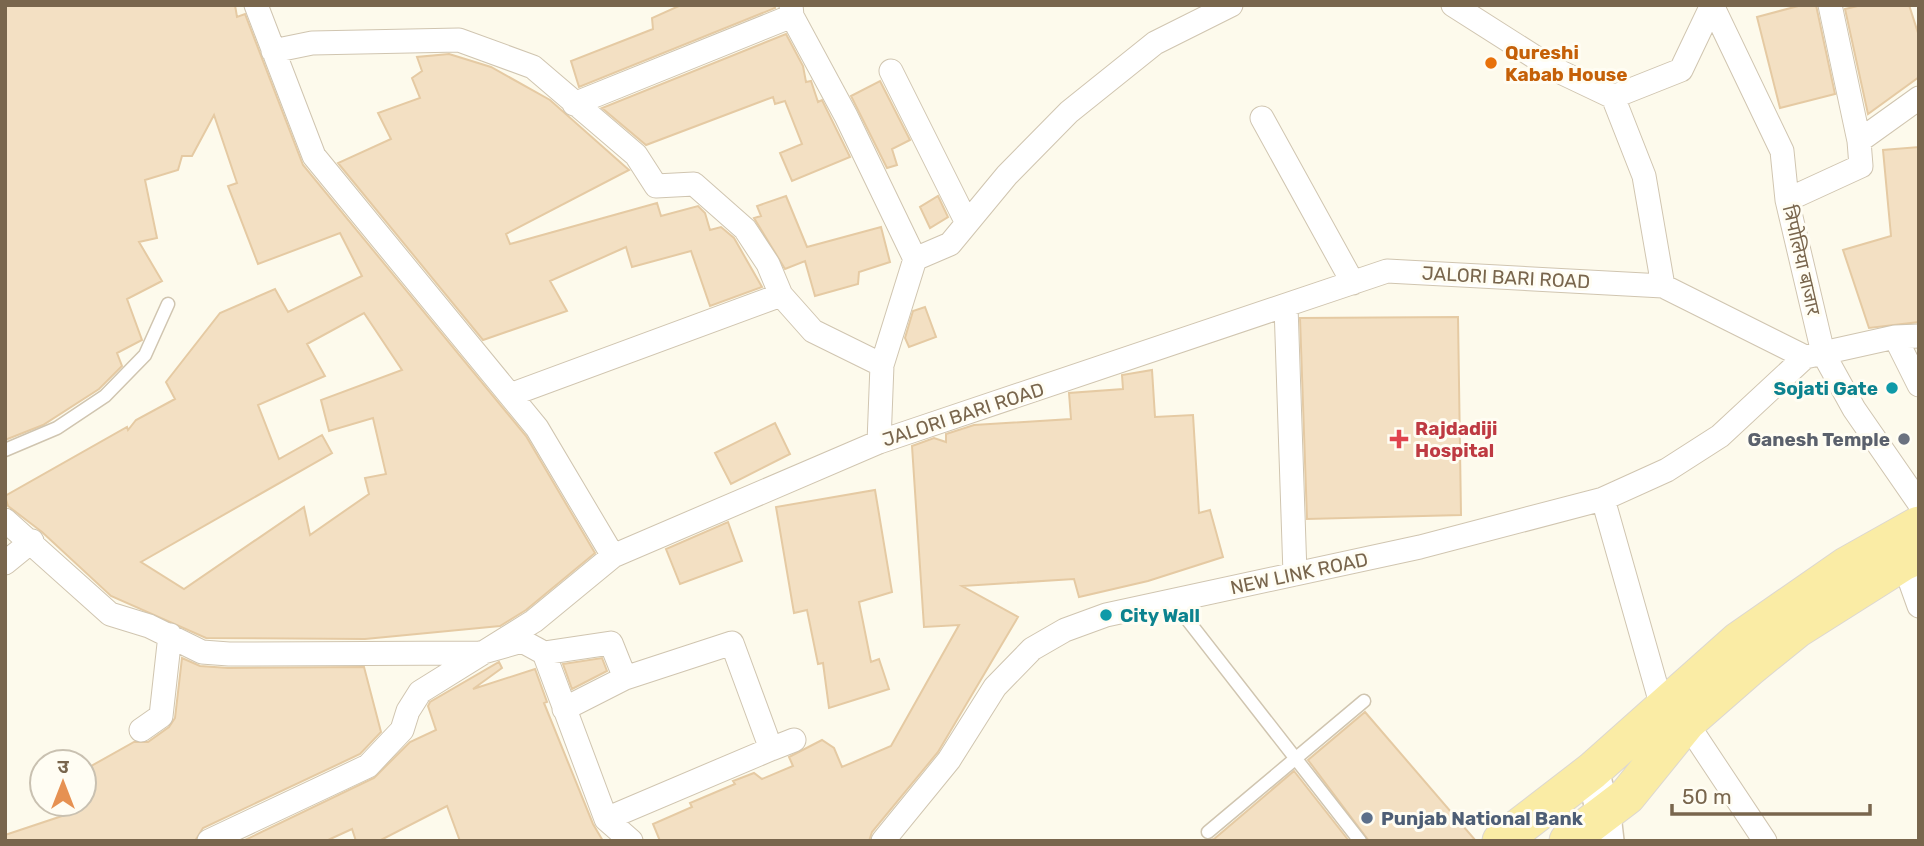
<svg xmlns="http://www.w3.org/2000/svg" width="1924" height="846" viewBox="0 0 1924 846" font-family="Rubik,'Noto Sans Devanagari',sans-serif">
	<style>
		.building { fill: #f3e0c3; stroke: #e5caa3; stroke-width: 2; fill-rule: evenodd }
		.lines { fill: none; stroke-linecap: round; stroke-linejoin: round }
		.lane-casing { stroke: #d0c5b0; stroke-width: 15 }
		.street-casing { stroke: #d0c5b0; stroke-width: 25 }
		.secondary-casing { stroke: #d3c6ae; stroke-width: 36 }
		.primary-casing { stroke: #dcd7d1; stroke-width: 39 }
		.lane { stroke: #fff; stroke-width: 12 }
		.street { stroke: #fff; stroke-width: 23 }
		.secondary { stroke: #fff; stroke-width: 33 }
		.primary { stroke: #faeca5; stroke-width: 37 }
		.food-dot { fill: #e8710a; stroke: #fffdf3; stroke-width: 2.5 }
		.culture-dot { fill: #0f9aa8; stroke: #fffdf3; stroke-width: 2.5 }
		.health-dot { fill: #e0444e; stroke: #fffdf3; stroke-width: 2.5 }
		.worship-dot { fill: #6b7280; stroke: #fffdf3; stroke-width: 2.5 }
		.service-dot { fill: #5c6f8a; stroke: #fffdf3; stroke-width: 2.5 }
		.labels { text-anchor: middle; stroke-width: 6; stroke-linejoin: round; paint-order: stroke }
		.food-label { font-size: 19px; font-weight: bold; fill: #c56008; stroke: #fffdf3; text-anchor: start }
		.street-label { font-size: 19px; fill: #79664d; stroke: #fffdf3 }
		.culture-label { font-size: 19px; font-weight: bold; fill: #0d838f; stroke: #fffdf3; text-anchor: end }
		.health-label { font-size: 19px; font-weight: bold; fill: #be3a42; stroke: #fffdf3; text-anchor: start }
		.worship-label { font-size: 19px; font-weight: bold; fill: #5b616d; stroke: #fffdf3; text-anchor: end }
		.service-label { font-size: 19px; font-weight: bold; fill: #4e5e75; stroke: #fffdf3; text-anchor: start }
	</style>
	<rect width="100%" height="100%" fill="#fdfaec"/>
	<path class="building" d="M5,5H235L237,17L245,14L303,165L526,436L595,553L526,610L500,626L365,639L206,638L111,596L42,532L8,506L5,496L127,427L128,430L136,420L175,399L166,382L220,313L275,289L288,312L362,276L340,233L258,264L228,186L237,183L214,115L192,156H182L178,170L145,180L157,238L139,242L162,281L127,299L142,340L117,353L122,366L99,389L43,425L5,440ZM364,313L402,370L321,400L329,431L373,418L386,474L365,478L369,494L310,535L304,507L184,589L141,562L332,453L322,435L279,459L258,405L325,376L307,344Z
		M681,5H774L775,8L579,87L571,61L653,29L652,18Z
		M1802,5H1816L1835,94L1780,108L1757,17Z
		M1862,5H1909L1919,36V77L1868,114L1845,9Z
		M786,34L803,66L806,82L811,81L818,102L822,100L850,157L792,181L780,153L802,144L785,101L775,104L773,97L646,145L602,108Z
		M449,54L491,67L550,100L629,170L506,234L510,244L657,203L661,216L698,206L705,213L710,230L721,227L734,238L762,287L710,306L691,251L632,267L626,247L550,281L567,311L483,340L338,163L391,139L378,113L420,98L412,78L422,71L417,57Z
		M880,81L910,140L892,149L897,165L887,168L851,96Z
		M1919,147V322L1869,328L1843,250L1891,236L1883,150Z
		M786,196L807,247L881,227L890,262L859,272L858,284L815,296L805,261L785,269L754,218L761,216L757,206Z
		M938,196L948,217L930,228L920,207Z
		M925,307L936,337L909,347L905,338L913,311Z
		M1458,317L1461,515L1307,519L1300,318Z
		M1152,370L1155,417L1193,415L1199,513L1210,510L1223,557L1148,581L1079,597L1074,579L962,586L1018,617L938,752L872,832L869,841H660L653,824L692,807L690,803L735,784L733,781L754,773L762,779L793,766L789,757L822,740L834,748L842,767L891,746L959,625L924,627L912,446L934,438L946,442V434L974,425L1071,419L1069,393L1123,389L1122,375Z
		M775,423L790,454L731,484L715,453Z
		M875,490L892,592L859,602L871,662L879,659L889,689L829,708L823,663L818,664L807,610L794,613L776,507Z
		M728,522L742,561L680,584L666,549Z
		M182,658L200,666L228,668L364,667L381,732L360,754L203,828L195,841H5V835L80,810L78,804H84V770L134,742H148L169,727L175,718Z
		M602,658L607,671L572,689L563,664Z
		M499,662L502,668L473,689L535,669L547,702L544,703L593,824L603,841H460L447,806L379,841H356L352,829L326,841H243L374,778L410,742L436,730L428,706L430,702Z
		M1365,712L1476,841H1369L1308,760Z
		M1294,771L1349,841H1207L1214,839Z"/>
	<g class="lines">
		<g class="lane-casing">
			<path id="lane" d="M5,450L57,428L105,396L145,355L168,304
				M1172,600L1360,841
				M1208,832L1364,701"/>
		</g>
		<g class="street-casing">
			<path id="street" d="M256,5L314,156L537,428L613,556
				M791,5L792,16L846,116L915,259
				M1453,5L1552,68L1613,97L1644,176L1663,286
				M1712,5L1782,151L1787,200L1823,353L1854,409L1919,503
				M273,51L312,43L459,40L533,67L636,155L656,186L694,184L745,229L768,264L781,295L813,331L882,365L879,442
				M891,71L967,223
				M1613,97L1681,70L1712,5
				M574,104L792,16
				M1262,118L1353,283
				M1859,141L1919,98
				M1787,200L1861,166L1859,141L1830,5
				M1286,306L1295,574
				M1895,337L1919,385
				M882,365L915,259L950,244L1007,175L1069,112L1155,43L1231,5
				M510,395L781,295
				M1603,499L1662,707
				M5,520L110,614L149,626L202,652L229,654L480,653L522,641L544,653L611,643L625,678L564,709
				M1899,550L1919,606
				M5,563L32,541
				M544,653L606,819L631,841
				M625,678L732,643L771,749L794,740
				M1680,713L1765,841
				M141,730L161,716L170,635
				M606,819L771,749
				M209,841L368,766L402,730L408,711L420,692L534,621L613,556L879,442L1387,271L1663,286L1805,357
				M883,841L949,760L995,687L1032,649L1065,630L1106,615L1420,547L1603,499L1667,470L1720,436L1805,357L1895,337L1919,336"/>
		</g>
		<g class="secondary-casing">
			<path id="secondary" d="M1592,771L1604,815L1607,841"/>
		</g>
		<g class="primary-casing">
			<path id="primary" d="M1501,841L1592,771L1738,641L1846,566L1919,525
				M1568,841L1627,796L1687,722L1750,667L1797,629L1903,562L1919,555"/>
		</g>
		<use href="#lane" class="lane"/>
		<use href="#street" class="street"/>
		<use href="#secondary" class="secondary"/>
		<use href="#primary" class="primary"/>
	</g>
	<circle class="food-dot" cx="1491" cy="63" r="7"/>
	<g class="culture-dot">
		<circle cx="1892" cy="388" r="7"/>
		<circle cx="1106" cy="615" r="7"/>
	</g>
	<path class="health-dot" d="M1395.5 428.5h7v7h7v7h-7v7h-7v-7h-7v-7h7z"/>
	<circle class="worship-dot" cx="1904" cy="439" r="7"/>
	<circle class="service-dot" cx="1367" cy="818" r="7"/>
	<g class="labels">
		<g class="food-label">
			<text x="1505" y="59">Qureshi<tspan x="1505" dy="22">Kabab House</tspan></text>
		</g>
		<g class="street-label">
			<text transform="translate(1802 260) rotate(77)" y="7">त्रिपोलिया बाजार</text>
			<text transform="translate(1506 277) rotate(3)" y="7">JALORI BARI ROAD</text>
			<text transform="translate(963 414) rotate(-18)" y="7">JALORI BARI ROAD</text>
			<text transform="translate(1299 573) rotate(-12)" y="7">NEW LINK ROAD</text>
		</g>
		<g class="culture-label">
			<text x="1878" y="395">Sojati Gate</text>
			<text x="1120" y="622" text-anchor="start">City Wall</text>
		</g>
		<g class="health-label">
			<text x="1415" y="435">Rajdadiji<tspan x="1415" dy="22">Hospital</tspan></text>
		</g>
		<g class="worship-label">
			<text x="1890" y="446">Ganesh Temple</text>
		</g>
		<g class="service-label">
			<text x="1381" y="825">Punjab National Bank</text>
		</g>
	</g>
	<rect width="1924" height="846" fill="none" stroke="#79664d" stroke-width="14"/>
	<g transform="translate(63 783)"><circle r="33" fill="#fffdf3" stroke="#c9c1b1" stroke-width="2"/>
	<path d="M0-5L12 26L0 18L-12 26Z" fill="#e69152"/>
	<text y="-10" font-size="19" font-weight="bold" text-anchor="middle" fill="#79664d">उ</text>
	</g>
	<path d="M1672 804v10h198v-10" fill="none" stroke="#79664d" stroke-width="3.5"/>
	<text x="1682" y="804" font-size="21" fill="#79664d" stroke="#fffdf3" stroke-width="5" paint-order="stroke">50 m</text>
</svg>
